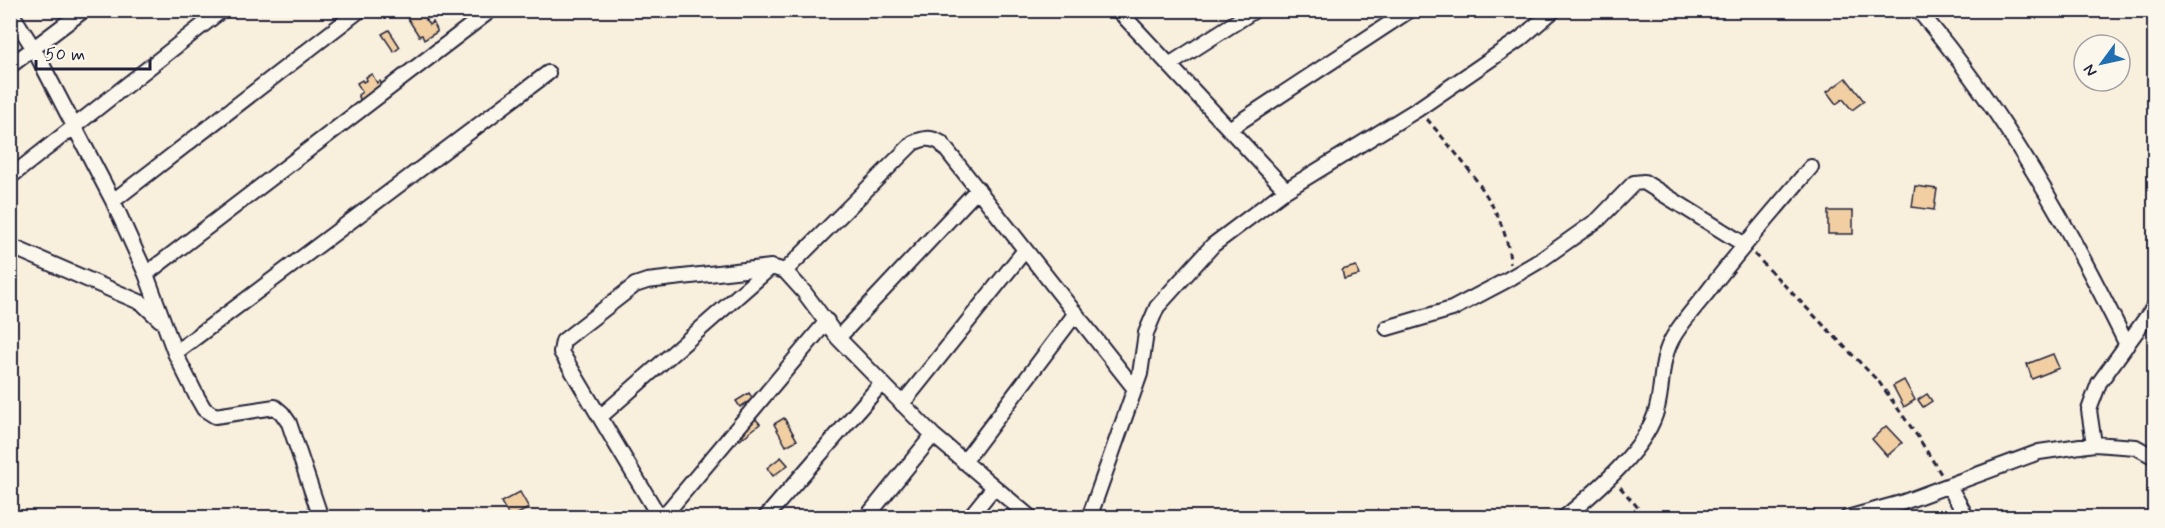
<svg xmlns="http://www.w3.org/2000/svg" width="2165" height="528" viewBox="0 0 2165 528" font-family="Mynerve,sans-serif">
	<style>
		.building { fill: #f1cfa2; stroke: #22223b; stroke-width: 1.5 }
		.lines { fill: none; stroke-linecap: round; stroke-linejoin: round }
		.street-casing { stroke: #22223b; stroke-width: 18 }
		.path { stroke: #22223b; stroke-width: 3; stroke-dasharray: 6 4.5; stroke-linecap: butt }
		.street { stroke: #fbf7ec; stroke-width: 14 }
	</style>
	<rect width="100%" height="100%" fill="#f9efdd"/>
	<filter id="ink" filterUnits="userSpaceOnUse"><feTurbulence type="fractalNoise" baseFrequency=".0167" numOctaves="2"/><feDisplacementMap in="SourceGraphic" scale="12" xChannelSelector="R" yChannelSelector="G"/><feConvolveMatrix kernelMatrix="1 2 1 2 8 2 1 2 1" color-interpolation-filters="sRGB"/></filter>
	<g filter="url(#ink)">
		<path class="building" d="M420,10L429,25L433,22L437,30V32L424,40L422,35L419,36L403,11Z
			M389,30L400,47L394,52L382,34Z
			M372,74L377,83L380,81L386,92L363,105L358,95L362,92L357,83L362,80L363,82L367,80L366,77Z
			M1846,78L1864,101L1852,110L1843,99L1836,104L1827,92Z
			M1915,186L1937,189L1934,210L1912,207Z
			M1828,211H1853V234H1828Z
			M1356,266L1359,275L1344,279L1342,270Z
			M2053,354L2059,368L2032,379L2027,364Z
			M1904,380L1915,400L1904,407L1893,386Z
			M749,393L753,399L740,407L736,401Z
			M1927,394L1932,401L1923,407L1918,400Z
			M754,417L760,424L740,440L734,433Z
			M784,418L797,440L786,446L774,424Z
			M1886,426L1902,443L1887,456L1872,439Z
			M781,457L788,465L773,476L767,468Z
			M520,492L529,508L510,518L501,502Z"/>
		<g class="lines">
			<g class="street-casing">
				<path id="street" d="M1118,10L1286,190
					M1918,10C2004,110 2069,227 2127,345
					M10,11L34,49L113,201L146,274L175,353L196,395L204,409L215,416L275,407L282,413L289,423L321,518
					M1169,65L1255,10
					M10,66L84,10
					M1229,129L1410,10
					M10,177L222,10
					M113,201L360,10
					M10,246L142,303L160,320
					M785,271L913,143C924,138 930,137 941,143L1135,389
					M146,274L491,10
					M1387,328L1452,309L1507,280L1541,260L1599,219L1634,183L1644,182L1745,245
					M838,338L978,189
					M175,353L548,73
					M902,404L1025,250
					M600,417L771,267
					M2094,444L2089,410L2099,383L2154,307
					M964,462L1076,313
					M1949,486L1967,518
					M660,518L561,352L563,341L635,285L647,281L771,267L785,271L804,292L838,338L933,435L1031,518
					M662,518L827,321
					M765,518L881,384
					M866,518L933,435
					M969,518L994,487
					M1089,518L1140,374L1146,333L1157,307L1175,287L1213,245L1286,190L1418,109L1520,39L1554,10
					M1564,518C1595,492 1648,448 1657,408C1664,380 1659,359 1675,334C1684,320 1695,307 1706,294C1739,250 1775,209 1811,167
					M1847,518L1901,503L2039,452L2094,444L2136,447L2154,457"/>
			</g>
			<path class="path" d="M1427,119C1461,160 1508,209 1510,264
				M1754,254L1879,382L1918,437L1941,474
				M1620,487L1647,518"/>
			<use href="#street" class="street"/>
		</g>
	</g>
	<rect width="2165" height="528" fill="none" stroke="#fbf7ec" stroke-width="36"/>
	<rect x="18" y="18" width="2129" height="492" fill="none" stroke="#22223b" stroke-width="2" filter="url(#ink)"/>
	<g transform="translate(2102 63) rotate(237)"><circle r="28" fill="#fbf7ec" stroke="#a4a2a5" stroke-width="1.5"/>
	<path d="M0-4.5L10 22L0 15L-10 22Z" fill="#1f6fb2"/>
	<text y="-9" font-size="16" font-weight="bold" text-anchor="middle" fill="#22223b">N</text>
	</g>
	<path d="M36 60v9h114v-9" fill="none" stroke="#22223b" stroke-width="3"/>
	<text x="45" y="60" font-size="18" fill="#22223b" stroke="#fbf7ec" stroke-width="4.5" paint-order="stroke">50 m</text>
</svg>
